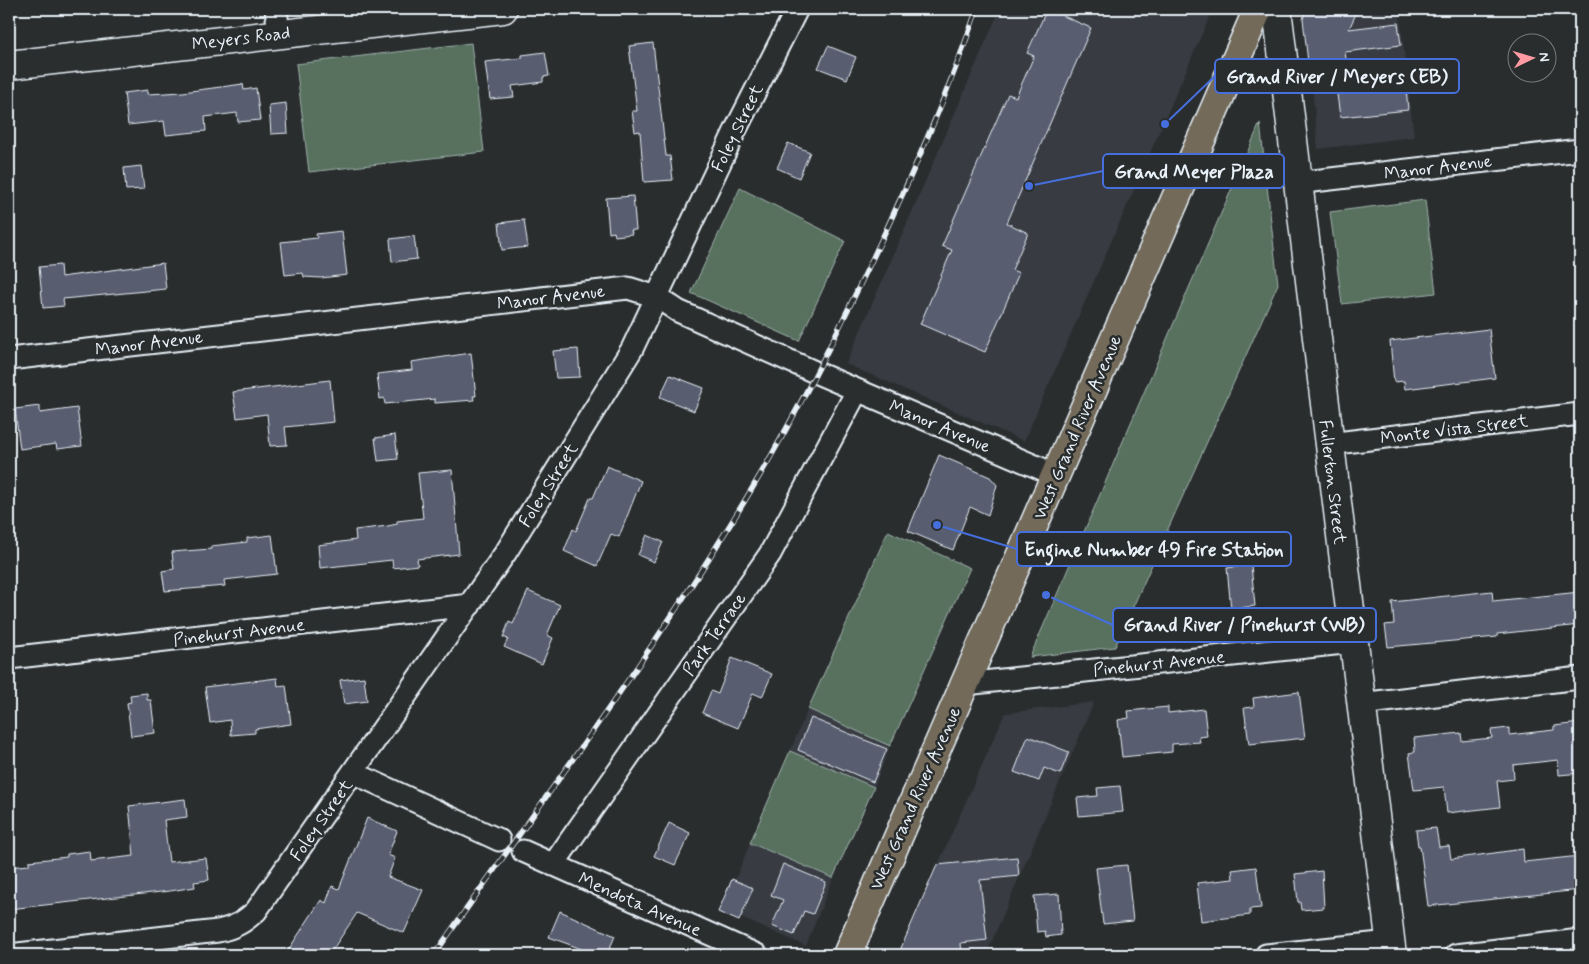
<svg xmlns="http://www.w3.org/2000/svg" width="1589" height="964" viewBox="0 0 1589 964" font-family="Mynerve,sans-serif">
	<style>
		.built { fill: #383b42 }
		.green { fill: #58715f; stroke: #a0b1ac }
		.building { fill: #585d6f; stroke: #e8f1f8 }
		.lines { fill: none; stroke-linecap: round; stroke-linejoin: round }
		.minor-casing { stroke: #e8f1f8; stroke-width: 25 }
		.tertiary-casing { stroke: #e8f1f8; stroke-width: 31 }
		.primary-casing { stroke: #e8f1f8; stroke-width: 31 }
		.minor { stroke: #2a2d2e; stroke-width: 21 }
		.tertiary { stroke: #2a2d2e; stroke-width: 28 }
		.primary { stroke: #736b5a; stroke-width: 28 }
		.rail-casing { stroke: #e8f1f8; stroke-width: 5.5 }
		.rail { stroke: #2a2d2e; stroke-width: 4; stroke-dasharray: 11; stroke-linecap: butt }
		.labels { text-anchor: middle; stroke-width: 5; stroke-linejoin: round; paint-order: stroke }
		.street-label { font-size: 18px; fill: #e8f1f8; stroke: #2a2d2e }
		.leader { fill: none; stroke: #466fde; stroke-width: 2 }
		.callout-dot { fill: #466fde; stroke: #2a2d2e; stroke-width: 2 }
		.callout { fill: #2a2d2e; stroke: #466fde; stroke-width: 2 }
		.callout-label { font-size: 19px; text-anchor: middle; font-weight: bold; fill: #e8f1f8 }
	</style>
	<rect width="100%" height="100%" fill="#2a2d2e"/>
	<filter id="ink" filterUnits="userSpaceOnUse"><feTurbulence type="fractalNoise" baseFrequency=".02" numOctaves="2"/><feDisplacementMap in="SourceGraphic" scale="10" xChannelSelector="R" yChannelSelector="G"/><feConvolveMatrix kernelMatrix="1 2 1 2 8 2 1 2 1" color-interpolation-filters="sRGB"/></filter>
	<g filter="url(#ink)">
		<path class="built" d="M1000,9H1213L1024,441L846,364Z
			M1311,9H1399L1414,137L1318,149L1306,21Z
			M1094,702L986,955H898L1005,713Z
			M808,709L890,746L874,787L790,751Z
			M750,843L833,878L806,946L723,910Z"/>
		<path class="green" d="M471,43L484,152L309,172L296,64Z
			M1260,123L1278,284L1115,647L1030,657Z
			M740,188L845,241L799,341L691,293Z
			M1425,200L1436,293L1342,304L1330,212Z
			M888,531L970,568L890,746L808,709Z
			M790,751L874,787L833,878L750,843Z"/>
		<path class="building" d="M1047,9L1091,28L1007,223L1028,233L1012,270L1019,273L985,352L920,324L952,250L942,246L1008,94L1016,97L1034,56L1027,53Z
			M1306,9H1358L1349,29L1398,23L1401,45L1345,52L1347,66L1309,71L1303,19Z
			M653,43L666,156H670L673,180L644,182L640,131L635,132L632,111H637L629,46Z
			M828,46L856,57L847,79L818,68Z
			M545,52L549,76L543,77V82L512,86L514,97L490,99L485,62L522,58V55Z
			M243,84L244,90L256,88L260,120L238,122L237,113L205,117L206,131L166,135L164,121L128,125L124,93L148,90V94L183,92Z
			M1406,87L1408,110L1340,117L1337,94Z
			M286,103L288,133L271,134L269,105Z
			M788,143L810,152L799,178L777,168Z
			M141,166L144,189L126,190L124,168Z
			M633,196L636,230H631L632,234L615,236L614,232L609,233L606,198Z
			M524,220L528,247L502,250L499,223Z
			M342,231L347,275L321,278L304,277L303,273L285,275L281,242L317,238L316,234Z
			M414,236L417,259L392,262L390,239Z
			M163,263L166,289L63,299L64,306L43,308L39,267L60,265L61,277Z
			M1489,329L1495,378L1405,389L1404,381L1394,382L1390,341Z
			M578,349L580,377L556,378L553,351Z
			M471,353L476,396H473L474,400L435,403V399L385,404L384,398L380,399L377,374L412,370L411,362Z
			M670,375L704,388L694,411L660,397Z
			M330,380L334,422L285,427L287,445L270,446L267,414L237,418L233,392Z
			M40,406V413L77,408L82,446L57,449L56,444L20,449L15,409Z
			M395,435L398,459L378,461L375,438Z
			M939,455L990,477L997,485L988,515L970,507L953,550L908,531Z
			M607,466L641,481L619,537L611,534L597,566L564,551L573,529L576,531L590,498H593Z
			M452,470L459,554L417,559L418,565L393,568L392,560L320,568L318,545L356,540L355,530L388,526L397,524V521L423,518L418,473Z
			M272,535L277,574L224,580L225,586L165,591L162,571L174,569L172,552L211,549V546L247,542V538Z
			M647,535L663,542L654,562L638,555Z
			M1251,565L1255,606L1231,609L1227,568Z
			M528,591L560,605L547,635L553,638L542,664L504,647L508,639L503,637L509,622L513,624Z
			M1492,591L1493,601L1580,592V625L1497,634V637L1388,647L1385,625L1394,624L1392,602Z
			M732,658L772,674L762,697L753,693L738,728L702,713L711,691L718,694Z
			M364,677L367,701L344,704L340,680Z
			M277,678L278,686L286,685L291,724L255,729V733L231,735L230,720L210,723L205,687Z
			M1299,692L1305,738L1249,744L1244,708L1254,707L1253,698Z
			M147,693V700H151L155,733L131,736L127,703L131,702L130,695Z
			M1168,707V713L1204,709L1207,736L1199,737L1200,742L1172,744V752L1122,757L1118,720L1129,718L1128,711Z
			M811,718L887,749L873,782L798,750Z
			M1580,723V773L1559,775L1558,760L1513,765L1514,779L1497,781L1500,807L1447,813L1444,787L1414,790L1409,753L1415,752L1414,738L1461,733L1462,741L1492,738L1491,730L1509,728V735L1554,730V726Z
			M1028,736L1069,752L1060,774L1044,768L1039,781L1014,772Z
			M1120,786L1123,812L1079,816L1077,798L1098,796L1097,788Z
			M185,799L187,817L164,820L169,862L206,858L209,880L194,882L195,887L170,891L9,909V867L29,865V861L67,857V854L90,851L91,861L134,856L129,806Z
			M367,818L397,831L388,855L395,858L388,877L423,890L404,933L357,913L329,955H285L321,900L326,903L332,886L339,889Z
			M669,823L690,833L675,865L654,856Z
			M1436,828L1439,847L1449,846L1451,859L1523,849L1524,862L1580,856V890L1428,906L1420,846H1418L1416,830Z
			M1017,857L1019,876L980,880L987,940L961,943L962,955H898L937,865Z
			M783,864L826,882L813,914L804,911L794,935L772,926L783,900L771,895Z
			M1127,865L1133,921L1103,924L1096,868Z
			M1256,867L1261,908L1250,909V915L1201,921L1197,883L1233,879L1232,870Z
			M1322,871L1324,908L1301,910L1300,902H1298L1295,874Z
			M732,879L753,888L739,921L718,912Z
			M1059,894L1061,935L1046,937L1045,931L1037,932L1034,896Z
			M560,911L615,936L607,955H598L549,937Z"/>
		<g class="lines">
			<g class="minor-casing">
				<path id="minor" d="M276,9L279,34
					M1296,183L1580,150
					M9,359L628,288L657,297L678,311L817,373L1056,475
					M1328,444L1580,414
					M9,658L470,605
					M965,684L1353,642
					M1360,704L1580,678
					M354,773L499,840
					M523,851L757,955
					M553,865L770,554L857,391
					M9,955L218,931C234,928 244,922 256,911L506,552L632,349L736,129L797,9
					M1266,955L1390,942
					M1456,955L1580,940"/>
			</g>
			<g class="tertiary-casing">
				<path id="tertiary" d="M1277,9L1392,955
					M9,65L503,9"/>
			</g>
			<g class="primary-casing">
				<path id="primary" d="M847,955L1258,9"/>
			</g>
			<use href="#minor" class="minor"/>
			<use href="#tertiary" class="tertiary"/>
			<use href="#primary" class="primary"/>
			<g class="rail-casing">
				<path id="rail" d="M434,955C541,802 654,652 750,492C794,419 832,344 868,268C909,183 947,97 977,9"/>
			</g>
			<use href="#rail" class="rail"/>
		</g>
	</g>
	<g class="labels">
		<g class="street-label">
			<text transform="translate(241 38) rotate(-7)" y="6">Meyers Road</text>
			<text transform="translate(737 128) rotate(-64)" y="6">Foley Street</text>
			<text transform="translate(1438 167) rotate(-7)" y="6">Manor Avenue</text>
			<text transform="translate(551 297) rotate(-7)" y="6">Manor Avenue</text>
			<text transform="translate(149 343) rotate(-7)" y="6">Manor Avenue</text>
			<text transform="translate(940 426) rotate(23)" y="6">Manor Avenue</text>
			<text transform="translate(1077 427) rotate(-67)" y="6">West Grand River Avenue</text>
			<text transform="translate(1454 429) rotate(-7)" y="6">Monte Vista Street</text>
			<text transform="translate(1333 482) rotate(83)" y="6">Fullerton Street</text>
			<text transform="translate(548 485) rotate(-58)" y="6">Foley Street</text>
			<text transform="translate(239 632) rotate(-7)" y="6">Pinehurst Avenue</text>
			<text transform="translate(714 634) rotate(-55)" y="6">Park Terrace</text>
			<text transform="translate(1159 663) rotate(-6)" y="6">Pinehurst Avenue</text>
			<text transform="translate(915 798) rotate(-66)" y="6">West Grand River Avenue</text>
			<text transform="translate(321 820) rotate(-55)" y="6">Foley Street</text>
			<text transform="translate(640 904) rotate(24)" y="6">Mendota Avenue</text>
		</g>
	</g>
	<path class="leader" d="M1165 124L1215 76M1029 186L1103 171M937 525L1017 549M1046 595L1113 625"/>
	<g class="callout-dot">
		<circle cx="1165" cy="124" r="5"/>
		<circle cx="1029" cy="186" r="5"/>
		<circle cx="937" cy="525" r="5"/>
		<circle cx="1046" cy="595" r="5"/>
	</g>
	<g class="callout">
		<rect x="1215" y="59" width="244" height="34" rx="5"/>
		<rect x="1103" y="154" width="181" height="34" rx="5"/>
		<rect x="1017" y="532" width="274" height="34" rx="5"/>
		<rect x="1113" y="608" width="263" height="34" rx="5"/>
	</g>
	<g class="callout-label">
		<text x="1337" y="83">Grand River / Meyers (EB)</text>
		<text x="1194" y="178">Grand Meyer Plaza</text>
		<text x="1154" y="556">Engine Number 49 Fire Station</text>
		<text x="1244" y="631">Grand River / Pinehurst (WB)</text>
	</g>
	<rect width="1589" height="964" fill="none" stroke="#2a2d2e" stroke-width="30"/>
	<rect x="15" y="15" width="1559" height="934" fill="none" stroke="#e8f1f8" stroke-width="2" filter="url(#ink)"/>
	<g transform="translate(1532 58) rotate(85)"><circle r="24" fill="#2a2d2e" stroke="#767b7f"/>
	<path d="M0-4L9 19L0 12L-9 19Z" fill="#ff9aa2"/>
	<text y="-8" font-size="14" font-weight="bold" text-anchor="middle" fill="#e8f1f8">N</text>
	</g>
</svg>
